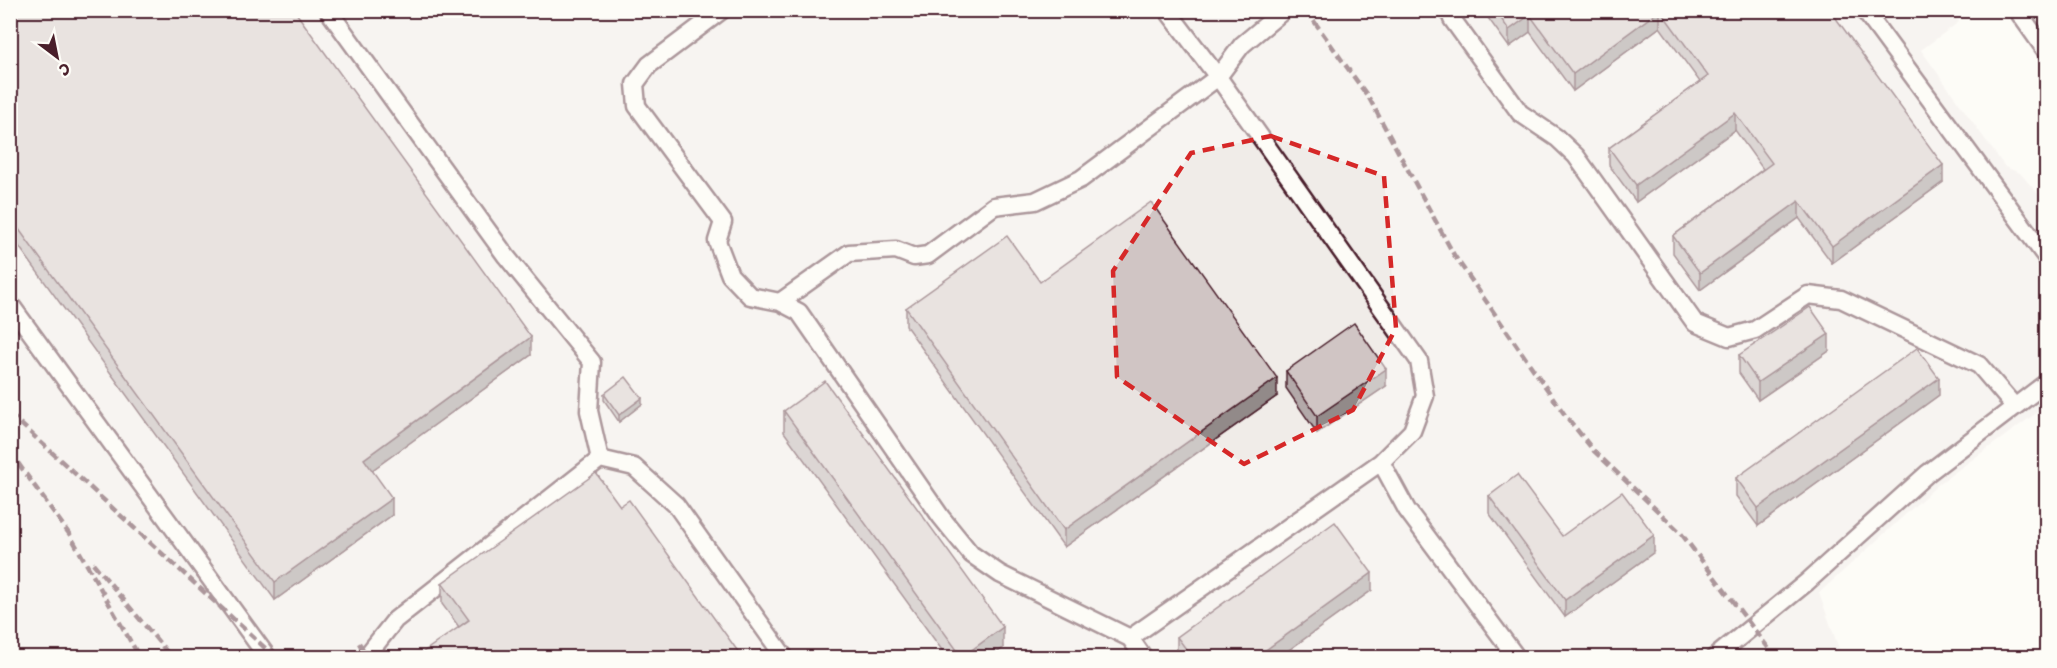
<svg xmlns="http://www.w3.org/2000/svg" width="2057" height="668" viewBox="0 0 2057 668" font-family="'Shantell Sans',sans-serif">
	<style>
		.built { fill: #f0ece8 }
		.lines { fill: none; stroke-linecap: round; stroke-linejoin: round }
		.lane-casing { stroke: #4a1f2b; stroke-width: 21 }
		.lane { stroke: #fdfcf7; stroke-width: 16 }
		.rail { stroke: #4a1f2b; stroke-width: 4.5; stroke-dasharray: 9 4.5; stroke-linecap: butt }
		.wall { fill: #b3a9a9; stroke: #4a1f2b; stroke-width: 1.5 }
		.shaded-wall { fill: #928a89; stroke: #4a1f2b; stroke-width: 1.5 }
		.building { fill: #d0c5c4; stroke: #4a1f2b; stroke-width: 1.5 }
		.marked { fill: none; stroke: #d62828; stroke-width: 4.5; stroke-dasharray: 12 8; stroke-linejoin: round }
	</style>
	<rect width="100%" height="100%" fill="#fdfcf7"/>
	<filter id="ink" filterUnits="userSpaceOnUse"><feTurbulence type="fractalNoise" baseFrequency=".0167" numOctaves="2"/><feDisplacementMap in="SourceGraphic" scale="12" xChannelSelector="R" yChannelSelector="G"/><feConvolveMatrix kernelMatrix="1 2 1 2 8 2 1 2 1" color-interpolation-filters="sRGB"/></filter>
	<g filter="url(#ink)">
		<path class="built" d="M10,11H1951L1959,22L1921,50L2005,167L2020,173L2046,203V406L1940,483L1819,593L1842,657H11Z"/>
		<g class="lines">
			<g class="lane-casing">
				<path id="lane" d="M328,10L506,256L592,362L589,411L600,459
					M722,10L649,65L635,84L637,106L723,222L717,241L730,275L750,296L780,302L799,312L941,517L971,554L1000,574L1130,638
					M1449,10L1452,19L1520,113L1557,138L1576,156L1695,323L1729,337L1755,330L1808,295L1841,299L1979,365L2014,406
					M1864,10L2046,257
					M2017,10L2046,51
					M780,302L849,253L896,250L914,257L928,255L994,206L1035,201L1081,179L1218,77L1242,45L1284,10
					M10,304L268,658
					M1381,462L1407,510L1517,658
					M365,658L395,620L600,459L634,467L676,505L785,658
					M1144,658L1130,638L1381,462L1412,431L1425,396L1419,361L1218,77L1167,10
					M1714,658L1807,582L1928,473L2046,383"/>
			</g>
			<use href="#lane" class="lane"/>
			<path class="rail" d="M1306,10L1369,98L1454,255L1565,415L1594,451L1680,532L1776,658
				M10,414L276,658
				M10,452L70,535L140,658
				M93,563L172,658
				M359,643L368,658"/>
		</g>
		<path class="wall" d="M10,10L531,355L372,470L392,515L275,600L10,234Z
			M1486,10H1830L1943,182L1832,263L1799,218L1700,290L1673,253V236L1763,169L1735,130L1636,202L1609,165V148L1700,82L1660,27L1573,91L1530,32L1509,47L1486,15Z
			M1040,282L1277,396L1064,547L906,326V308Z
			M1829,351L1758,400L1739,373V355Z
			M1286,371L1386,386L1317,433L1286,388Z
			M604,394L642,404L619,422L604,400Z
			M1939,395L1758,526L1736,496V478Z
			M784,411L1003,648L991,657H947L784,432Z
			M1489,496L1562,536L1654,552L1565,617L1489,513Z
			M620,506L459,627L442,604V583Z
			M1372,590L1279,657H1180L1177,654V637Z"/>
		<path class="shaded-wall" d="M1660,10V27L1573,91V74Z
			M1530,15V32L1509,47V30Z
			M1735,113V130L1636,202V185Z
			M1943,165V182L1832,263V246Z
			M1799,201V218L1700,290V273Z
			M1829,334V351L1758,400V382Z
			M531,337V355L364,476V459Z
			M1386,369V386L1317,433V416Z
			M1277,378V396L1064,547V530Z
			M1939,378V395L1758,526V508Z
			M642,398V404L619,422V415Z
			M392,498V515L275,600V582Z
			M1654,535V552L1565,617V600Z
			M1372,573V590L1279,657H1256Z
			M1003,627V648L991,657H962Z"/>
		<path class="building" d="M10,10H294L531,337L364,459L392,498L275,582L10,217Z
			M1495,10H1660L1573,74L1530,15L1509,30Z
			M1660,10H1830L1943,165L1832,246L1799,201L1700,273L1673,236L1772,163L1735,113L1636,185L1609,148L1708,76Z
			M1151,202L1277,378L1064,530L906,308L1007,236L1040,282Z
			M1810,307L1829,334L1758,382L1739,355Z
			M1354,323L1386,369L1317,416L1286,371Z
			M1917,348L1939,378L1758,508L1736,478Z
			M626,377L642,398L619,415L604,394Z
			M825,381L1003,627L962,657L784,411Z
			M596,473L620,506L629,500L742,657H416L469,620L442,583Z
			M1517,475L1562,536L1622,492L1654,535L1565,600L1489,496Z
			M1335,522L1372,573L1256,657H1192L1177,637Z"/>
	</g>
	<path d="M0 0H2057V668H0ZM1271,136L1384,176L1396,328L1353,410L1244,464L1117,377L1113,271L1191,153Z" fill="#fdfcf7" fill-opacity=".55" fill-rule="evenodd"/>
	<path class="marked" d="M1271,136L1384,176L1396,328L1353,410L1244,464L1117,377L1113,271L1191,153Z"/>
	<rect width="2057" height="668" fill="none" stroke="#fdfcf7" stroke-width="36"/>
	<rect x="18" y="18" width="2021" height="632" fill="none" stroke="#4a1f2b" stroke-width="2" filter="url(#ink)"/>
	<g transform="translate(57 57) rotate(148)" stroke="#fdfcf7" stroke-width="4.5" paint-order="stroke">
	<path d="M0-4.5L10 22L0 15L-10 22Z" fill="#4a1f2b"/>
	<text y="-9" font-size="16" font-weight="bold" text-anchor="middle" fill="#4a1f2b">С</text>
	</g>
</svg>
